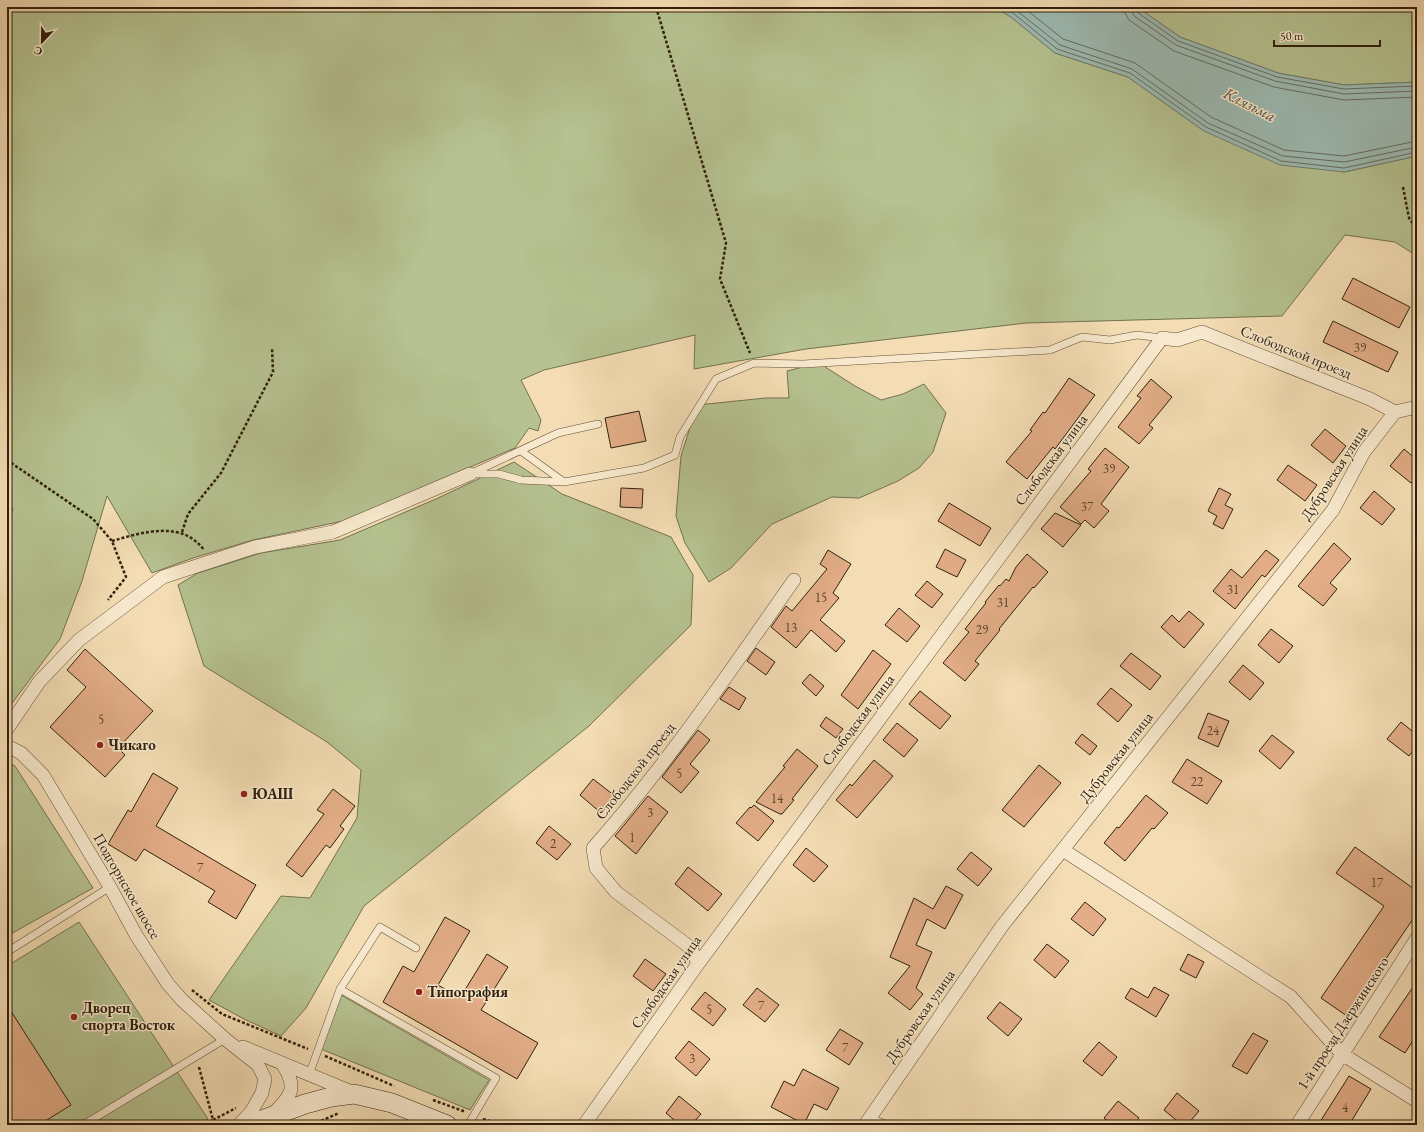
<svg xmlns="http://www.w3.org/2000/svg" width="1424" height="1132" viewBox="0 0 1424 1132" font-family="'EB Garamond',serif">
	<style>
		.green { fill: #b6c291; stroke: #73724f }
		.water { fill: #9dbbb3; stroke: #717d71 }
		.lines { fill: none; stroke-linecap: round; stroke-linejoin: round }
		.shore { stroke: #666e60; stroke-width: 1 }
		.building { fill: #e2ad87; stroke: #30210d }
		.service-casing { stroke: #615037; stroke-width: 8 }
		.minor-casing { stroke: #615037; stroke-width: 14 }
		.secondary-casing { stroke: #30210d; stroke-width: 20 }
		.path { stroke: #30210d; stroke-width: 2.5; stroke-dasharray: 3 2; stroke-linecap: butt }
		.service { stroke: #f8e9ce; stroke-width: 7 }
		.minor { stroke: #f8e9ce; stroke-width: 13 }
		.secondary { stroke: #f8e9ce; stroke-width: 19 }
		.poi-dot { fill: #8f2418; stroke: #f8e9ce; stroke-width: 1.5 }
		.labels { text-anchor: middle; stroke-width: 3; stroke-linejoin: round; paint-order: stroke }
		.number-label { font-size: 13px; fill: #5c442c }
		.street-label { font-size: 15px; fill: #30210d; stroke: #f8e9ce }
		.poi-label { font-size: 15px; font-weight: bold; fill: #30210d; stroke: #f8e9ce; text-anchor: start }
		.water-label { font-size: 16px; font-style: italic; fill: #514f3f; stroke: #f8e9ce }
	</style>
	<rect width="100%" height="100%" fill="#f4ddb4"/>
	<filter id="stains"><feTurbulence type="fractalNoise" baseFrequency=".005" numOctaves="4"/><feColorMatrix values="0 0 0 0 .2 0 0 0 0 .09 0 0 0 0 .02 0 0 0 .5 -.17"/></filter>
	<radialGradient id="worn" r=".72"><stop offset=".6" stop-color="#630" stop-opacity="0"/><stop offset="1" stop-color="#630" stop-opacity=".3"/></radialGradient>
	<path class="green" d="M7,7H994L1011,17L1055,53L1128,77L1204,131L1344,172L1417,156V256L1395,242L1345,235L1282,316L1026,323L806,349L694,369L695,335L544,370L521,380L541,420L538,431L529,428L515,448L343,521L253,540L193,558L152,573L107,496L82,581L60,639L7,710V534L13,508L7,507Z
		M1137,7H1417V82L1344,85L1278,73L1180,37Z
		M819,363L855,386L881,400L903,394L924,384L946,413L933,452L919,468L898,481L859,498L832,497L772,524L731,568L709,582L685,543L676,516L681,456L697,405L766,398H789L787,371Z
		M514,462L562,494L671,537L693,575L691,625L589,726L364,906L306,1008L281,1036L244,1019L209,1000L281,896L310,898L357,818L361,770L327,742L204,666L178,585L198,573L261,553L340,540L436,499Z
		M7,763L15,766L93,888L7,936Z
		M79,922L208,1119L195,1125H7V966Z
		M341,995L489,1080L470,1110L321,1049Z"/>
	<path class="water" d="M994,7H1137L1180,37L1278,73L1344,85L1417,82V156L1344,172L1280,165L1204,131L1128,77L1055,53L1011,17Z"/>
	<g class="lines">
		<path class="shore" d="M1002,7L1013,13L1057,49L1130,73L1206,127L1281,161L1344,168L1417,152
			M1012,7L1060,45L1132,69L1208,123L1283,156L1344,162L1417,147
			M1023,7L1063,39L1135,63L1211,117L1284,150L1344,156L1417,141
			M1124,7L1125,13L1129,20L1174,51L1274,87L1344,100L1417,97
			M1130,7L1134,16L1176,45L1275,81L1344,94L1417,91
			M1135,7L1137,12L1178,41L1277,77L1344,89L1417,86"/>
	</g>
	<path class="building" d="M1353,278L1410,307L1399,328L1342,299Z
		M1333,321L1398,352L1388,372L1323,342Z
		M1069,378L1095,395L1055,449L1053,447L1027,479L1006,462L1032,431L1030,430L1043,412L1045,413Z
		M1151,379L1172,397L1149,425L1153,428L1139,444L1118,427L1141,398L1137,396Z
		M639,411L646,441L611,448L605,418Z
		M1325,429L1346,446L1333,463L1311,445Z
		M1105,448L1129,467L1101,504L1109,511L1094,528L1085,520L1081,524L1060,507L1091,471L1088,469Z
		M1404,449L1417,460V476L1411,483L1390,466Z
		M1288,465L1317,485L1305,501L1277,480Z
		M621,488L643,489L642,508L620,507Z
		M1219,488L1231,494L1225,505L1233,509L1223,529L1213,524L1217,516L1208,511Z
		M1374,491L1395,509L1382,525L1360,508Z
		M949,503L991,528L980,546L938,521Z
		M1055,513L1081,525L1063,547L1041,529Z
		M1334,543L1351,559L1330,583L1337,589L1323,606L1298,586Z
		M945,549L966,560L957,577L936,567Z
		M828,550L851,564L833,593L839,598L820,620L845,641L836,652L811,630L796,648L771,627L786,606L792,611L827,569L820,564Z
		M1266,550L1279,560L1265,577L1262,575L1235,609L1213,591L1231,569L1242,578Z
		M1027,554L1048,572L1034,588L1033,587L999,629L1000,630L975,661L979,664L965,681L943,663L969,632L965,629L986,603L985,602L999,585L1000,586L1006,579L1009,581L1016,567Z
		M927,581L943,594L932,608L915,595Z
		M899,608L920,626L907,642L885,625Z
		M1189,611L1204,624L1184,648L1161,627L1172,615L1179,622Z
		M1271,629L1293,646L1279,663L1258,645Z
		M756,648L775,662L766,675L747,661Z
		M85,649L153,711L118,748L125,755L105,777L50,727L86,687L67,670Z
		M873,650L891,664L858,709L841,695Z
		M1131,653L1161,676L1150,690L1120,666Z
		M1243,665L1264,683L1250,700L1229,682Z
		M810,674L824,686L816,696L802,683Z
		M729,687L746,698L739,710L720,699Z
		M1111,688L1132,705L1118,722L1097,704Z
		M920,691L951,716L940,729L909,704Z
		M1208,713L1229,721L1218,747L1198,738Z
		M826,717L843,729L836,738L820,726Z
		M1401,722L1417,735V746L1409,756L1387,739Z
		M897,723L918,740L904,757L883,740Z
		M698,730L710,740L690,764L699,772L681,793L662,777Z
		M1082,734L1097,746L1090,755L1075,743Z
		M1272,735L1294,752L1280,769L1259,751Z
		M797,749L818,766L792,799L794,800L782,814H780L756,802L785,767L783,766Z
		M1187,759L1222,781L1207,804L1172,782Z
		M874,760L893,776L857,818L836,800L850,784L852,786Z
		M1039,765L1061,783L1024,827L1002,810Z
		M153,773L178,788L156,826L256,885L236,919L208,902L215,891L144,849L136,861L108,844L128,810L131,812Z
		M593,779L615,796L601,813L580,795Z
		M333,789L355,806L340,826L344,829L330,848L326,845L302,877L286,865L324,814L317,810Z
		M1146,795L1168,813L1154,829L1152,828L1125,861L1104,843L1117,827L1119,828Z
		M648,796L668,812L636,854L615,836Z
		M754,805L774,821L758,841L736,823L750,807L751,808Z
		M549,826L571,844L557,860L536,843Z
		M1355,847L1417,891V913L1347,1016L1321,998L1384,906L1336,873Z
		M806,848L828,866L814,882L793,865Z
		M971,852L992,869L978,886L957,869Z
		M688,867L722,894L708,911L675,884Z
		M946,886L963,895L945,929L927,919L916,945L932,952L916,988L923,994L910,1010L888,993L910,966L890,957L914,898L933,909Z
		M1085,902L1106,919L1093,936L1071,919Z
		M445,917L470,931L438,985L460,998L487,954L508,967L481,1010L538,1043L517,1079L383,1002L403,966L414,972Z
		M1047,944L1069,961L1055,978L1034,960Z
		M1188,954L1204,962L1196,978L1180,970Z
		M645,959L666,974L653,991L633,976Z
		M1417,981V1034L1405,1053L1379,1037Z
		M1154,987L1169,995L1156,1017L1125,998L1131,988L1148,998Z
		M757,988L779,1005L765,1022L743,1005Z
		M705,992L726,1009L713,1026L691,1009Z
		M1000,1002L1022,1019L1008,1036L987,1018Z
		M7,1005L71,1105L39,1125H7Z
		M840,1029L863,1043L849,1065L826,1050Z
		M1253,1033L1268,1041L1247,1074L1232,1066Z
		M689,1041L710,1059L696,1076L675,1058Z
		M1099,1042L1117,1057L1102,1076L1083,1061Z
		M803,1069L839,1088L827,1110L814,1104L804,1124L771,1107L784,1081L794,1086Z
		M1349,1076L1371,1089L1349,1125H1318Z
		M1177,1093L1199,1111L1187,1125H1182L1164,1110Z
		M679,1096L701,1114L691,1125H680L666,1113Z
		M1118,1101L1139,1118L1133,1125H1113L1104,1118Z"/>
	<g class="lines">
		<g class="service-casing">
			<path id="service" d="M521,451L564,482
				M472,473L558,433L598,424
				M470,474H499L521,480L564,482L644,468L675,455L680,437L716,379L754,363L803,364L1050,350L1082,337L1110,340L1137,335L1162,338
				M7,952L110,887
				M340,989L380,927L416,948
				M309,1075L340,989L496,1078L468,1125
				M870,1118L888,1125
				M83,1125L225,1039"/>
		</g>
		<g class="minor-casing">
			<path id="minor" d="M7,729L39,682L79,640L163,577L255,547L333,532L470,474
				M7,746L21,753L43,775L110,887L136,935L168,984L182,1000L225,1039L258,1065L265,1079L262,1093L251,1112L239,1125
				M1063,850L1291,997L1342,1054L1417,1101
				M698,964L691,948L616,892L596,868L593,848C667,765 730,671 794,580
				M243,1047L354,1093
				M273,1114C291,1096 298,1088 283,1065
				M584,1125L698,964L1162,338L1177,340L1202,332L1370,399L1395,412L1417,407
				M865,1125L1002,926L1333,510L1364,452L1395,412
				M1297,1125L1417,938"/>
		</g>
		<g class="secondary-casing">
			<path id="secondary" d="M248,1125L305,1104L331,1097L354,1094L392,1103L447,1125"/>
		</g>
		<path class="path" d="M656,7L726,243L720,279L750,353
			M1403,187L1409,218L1417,229
			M7,460L93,519L112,541L126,577L108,600
			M182,532L188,514L221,473L273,372L272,348
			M112,541C143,532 182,520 204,550
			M192,990L222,1014L308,1049
			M325,1056L394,1086
			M199,1067L213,1120L204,1125
			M433,1100L466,1112
			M483,1119L502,1125
			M213,1120L236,1108
			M312,1125L339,1113"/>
		<use href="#service" class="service"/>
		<use href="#minor" class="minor"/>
		<use href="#secondary" class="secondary"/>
	</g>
	<g class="poi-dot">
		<circle cx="100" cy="745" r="4"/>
		<circle cx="244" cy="794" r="4"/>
		<circle cx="419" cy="992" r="4"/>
		<circle cx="74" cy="1017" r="4"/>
	</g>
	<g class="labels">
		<g class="number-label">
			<text x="1360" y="352">39</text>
			<text x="1109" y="473">39</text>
			<text x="1087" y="511">37</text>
			<text x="1233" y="594">31</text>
			<text x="821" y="602">15</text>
			<text x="1003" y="607">31</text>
			<text x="791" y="632">13</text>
			<text x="982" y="634">29</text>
			<text x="101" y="724">5</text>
			<text x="1213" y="735">24</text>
			<text x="679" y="778">5</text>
			<text x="1197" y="786">22</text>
			<text x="777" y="803">14</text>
			<text x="650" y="817">3</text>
			<text x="632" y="842">1</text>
			<text x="553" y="848">2</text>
			<text x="200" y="872">7</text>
			<text x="1377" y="887">17</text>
			<text x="761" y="1010">7</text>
			<text x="709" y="1014">5</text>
			<text x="845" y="1052">7</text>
			<text x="692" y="1063">3</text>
			<text x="1345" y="1112">4</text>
		</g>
		<g class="street-label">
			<text transform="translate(1296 352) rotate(22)" y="5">Слободской проезд</text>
			<text transform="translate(1051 460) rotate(-53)" y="5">Слободская улица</text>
			<text transform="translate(1334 473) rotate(-57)" y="5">Дубровская улица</text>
			<text transform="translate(858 720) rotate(-53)" y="5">Слободская улица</text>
			<text transform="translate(1116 757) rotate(-52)" y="5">Дубровская улица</text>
			<text transform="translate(635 771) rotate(-52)" y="5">Слободской проезд</text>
			<text transform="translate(127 886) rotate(60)" y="5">Подгорнское шоссе</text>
			<text transform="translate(666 982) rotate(-55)" y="5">Слободская улица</text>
			<text transform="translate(920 1016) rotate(-55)" y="5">Дубровская улица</text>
			<text transform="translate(1343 1023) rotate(-57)" y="5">1-й проезд Дзержинского</text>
		</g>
		<g class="poi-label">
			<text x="108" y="750">Чикаго</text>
			<text x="252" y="799">ЮАШ</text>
			<text x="427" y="997">Типография</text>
			<text x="82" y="1013">Дворец<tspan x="82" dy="17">спорта Восток</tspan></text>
		</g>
		<g class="water-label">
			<text transform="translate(1250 104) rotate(27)" y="6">Клязьма</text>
		</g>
	</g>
	<rect width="1424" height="1132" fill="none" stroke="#f4ddb4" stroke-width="24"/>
	<rect x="8" y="8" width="1408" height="1116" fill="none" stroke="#30210d" stroke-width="2"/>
	<rect x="12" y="12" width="1400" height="1108" fill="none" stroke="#30210d"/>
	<g transform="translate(42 42) rotate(202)" stroke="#f8e9ce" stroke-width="3" paint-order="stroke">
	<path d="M0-3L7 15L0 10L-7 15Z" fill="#30210d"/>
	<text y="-6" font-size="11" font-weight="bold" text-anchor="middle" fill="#30210d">С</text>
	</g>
	<path d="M1274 40v6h106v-6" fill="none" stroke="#30210d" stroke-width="2"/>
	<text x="1280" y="40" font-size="12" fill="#30210d" stroke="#f8e9ce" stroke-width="3" paint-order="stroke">50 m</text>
	<rect width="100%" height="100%" filter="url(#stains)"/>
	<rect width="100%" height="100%" fill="url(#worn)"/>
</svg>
